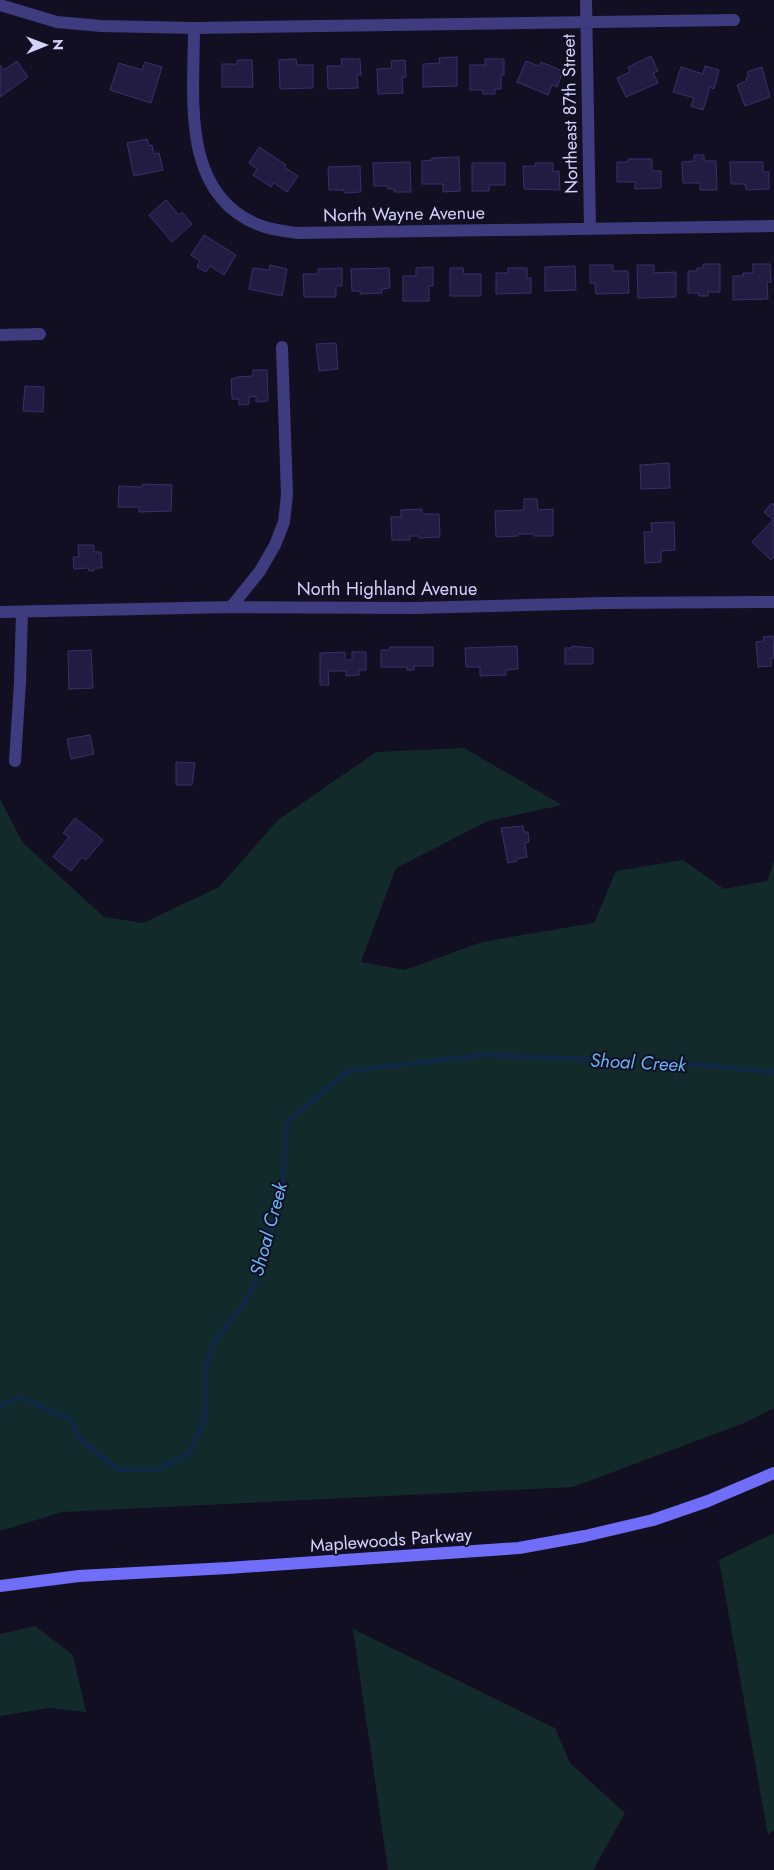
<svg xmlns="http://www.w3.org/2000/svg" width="774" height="1870" viewBox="0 0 774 1870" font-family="Jost,sans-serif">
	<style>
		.green { fill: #122b2a }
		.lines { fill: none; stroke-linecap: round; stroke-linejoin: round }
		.stream { stroke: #112748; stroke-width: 4.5 }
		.building { fill: #231c42; stroke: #3b2f6c }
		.street { stroke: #3e3c7e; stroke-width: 12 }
		.secondary { stroke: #706ef8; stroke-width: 12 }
		.labels { text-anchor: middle; stroke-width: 4; stroke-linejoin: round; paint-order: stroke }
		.street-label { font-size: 18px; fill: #d6d2fd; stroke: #120f22 }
		.water-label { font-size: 19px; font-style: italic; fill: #65b5f7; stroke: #120f22 }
	</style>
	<rect width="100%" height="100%" fill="#120f22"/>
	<path class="green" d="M464,748L562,805L488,821L396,868L361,962L405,970L482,942L594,923L616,871L683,860L724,889L767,881L774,861V1408L744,1423L573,1487L62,1512L0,1531V799L23,843L104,917L143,923L219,887L278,820L376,752Z
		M774,1533V1830L768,1835L719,1560Z
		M35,1626L73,1655L86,1712L49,1708L0,1716V1634Z
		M353,1629L555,1728L570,1763L625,1813L593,1870H388Z"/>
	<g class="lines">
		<path class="stream" d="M0,1407L20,1397L71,1419L77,1437L119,1470L158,1469L189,1454L205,1419V1368L215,1341L244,1304L257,1277L282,1187L287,1122L348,1071L482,1055L669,1062L774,1072"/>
	</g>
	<path class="building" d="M651,56L658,71L653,73L658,83L626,97L617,78L630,72L628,67Z
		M457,57V86L423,87V64L440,63L439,58Z
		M296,59L297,65H313V88L280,89L279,60Z
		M341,59H360L361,75H357L358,88L328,89L327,66H342Z
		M485,59H504V75H501V89H495V94H483V90H470V65H485Z
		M237,60H252L253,87H222V64H237Z
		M405,60L406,77H402L403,93L378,94L377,69L392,68L391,61Z
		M17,61L28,77L0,97V65L4,70Z
		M526,61L539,66L541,62L563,71L557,87L552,85L548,95L517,82Z
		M145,62L162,67L151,103L110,90L119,63L142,70Z
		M705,66L719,70L714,89L710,87L703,110L691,106L694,98L673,92L681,67L703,74Z
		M762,67L770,97L745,106L737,85L747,81L746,78L749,76L747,72Z
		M147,139L149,146L152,145L154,154L159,153L163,170L134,176L127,143Z
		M259,147L286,165L284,167L298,176L287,192L274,183L271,187L253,175L257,169L249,163Z
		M694,155H704V161H716L717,190H700V183H683L682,162L694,161Z
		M459,157L460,191L443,192V184H422V161L432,160V158Z
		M628,159H652V171H661V188L635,189V182H617V162H628Z
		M410,162L411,192H394V189H388V186H374L373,163Z
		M730,162H763V172H769V189L746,190L745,184H731Z
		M472,163H505V185H489V191H472Z
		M535,163H553V172L559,171L560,190L524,189L523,166H536Z
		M360,166L361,192L344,193V190H329L328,167Z
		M166,200L179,215L182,212L192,224L172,242L149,215Z
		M204,235L236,255L224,275L210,266L206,272L197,267L200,261L191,255Z
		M703,264H720V292H708V296H699V293H688V271H697V268H703Z
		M753,264H770L771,282H767L768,299L733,300V276H743V273H753Z
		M270,265L287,269L282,296L249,289L253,268L269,270Z
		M590,265H613V271H628L629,293L596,294L595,283H590Z
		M637,265H654V273L676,272V297L638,298Z
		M575,266L576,290L545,291V267Z
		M433,267V286H429V301H403V276H416V268Z
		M342,268V286H336V297H304L303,274H318V269Z
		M389,268L390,288L382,289V293L360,294V291H352L351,269Z
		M450,268H463L464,274H481V296H450Z
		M508,268H527V278H531V293L496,294V273H508Z
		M336,343L338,369L319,371L316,344Z
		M253,370H267L268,401L256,402V396L249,397V404L239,405V399H232L231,379L236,378V377L253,376Z
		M25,386L44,387L43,412L23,411Z
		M669,463L670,488L641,489L640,465Z
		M143,484L172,485L171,511L139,512V507H118L119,486L142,487Z
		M524,499H537L538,510L553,509V536H534V534H518V536L496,537L495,511L524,510Z
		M772,503L774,505V557L771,560L752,542L773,520L764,512Z
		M422,509V514H439L440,537L419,538V536H410V540H392L391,517H401V510Z
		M674,522L675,550L661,551V562L645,563L644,532H652L651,523Z
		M78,545H94V552H101L102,568H94V571H89L88,568L74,569L73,557H79Z
		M773,636L774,658H771V666L758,667L756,642L764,641L763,637Z
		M517,646L518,669L506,670V675L480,676V667H466L465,648Z
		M572,646L593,648V664H565V648H572Z
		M390,647H433V666H414V670H407V667H381V650H389Z
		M91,650L93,688L69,689L68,651Z
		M345,652V660H352V652H366V670H359V675L346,676V671H328L329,685H320V653Z
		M90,735L94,754L71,759L67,739Z
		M176,762L195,763L192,785H176Z
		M75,818L103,840L86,860L82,857L71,871L53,857L69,837L63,833Z
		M523,826L524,832H528L529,842L525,843L527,857L517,859V861L508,863L501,828Z"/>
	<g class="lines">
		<path class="street" d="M586,0L590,228
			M0,5L57,22L101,26L194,28L734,20
			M194,28C194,97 180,194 259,225C271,230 284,231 297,233L774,226
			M0,335L40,334
			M231,607L260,571L275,545L284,522L287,495L282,347
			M0,612L231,607L414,608L605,603L774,602
			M15,761L20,682L22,612"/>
		<path class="secondary" d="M0,1586L79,1576L228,1568L519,1548L585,1536L653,1520L708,1501L774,1473"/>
	</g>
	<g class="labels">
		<g class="street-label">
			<text transform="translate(570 114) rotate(-91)" y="6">Northeast 87th Street</text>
			<text transform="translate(404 214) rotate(-1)" y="6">North Wayne Avenue</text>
			<text x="387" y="595">North Highland Avenue</text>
			<text transform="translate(391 1540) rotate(-4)" y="6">Maplewoods Parkway</text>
		</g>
		<g class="water-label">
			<text transform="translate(638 1062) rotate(3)" y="7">Shoal Creek</text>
			<text transform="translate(268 1229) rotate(-75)" y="7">Shoal Creek</text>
		</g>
	</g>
	<g transform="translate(45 45) rotate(89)" stroke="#120f22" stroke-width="4" paint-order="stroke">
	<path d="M0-4L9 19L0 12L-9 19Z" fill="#d6d2fd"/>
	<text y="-8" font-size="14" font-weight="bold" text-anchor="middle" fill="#d6d2fd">N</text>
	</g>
</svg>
